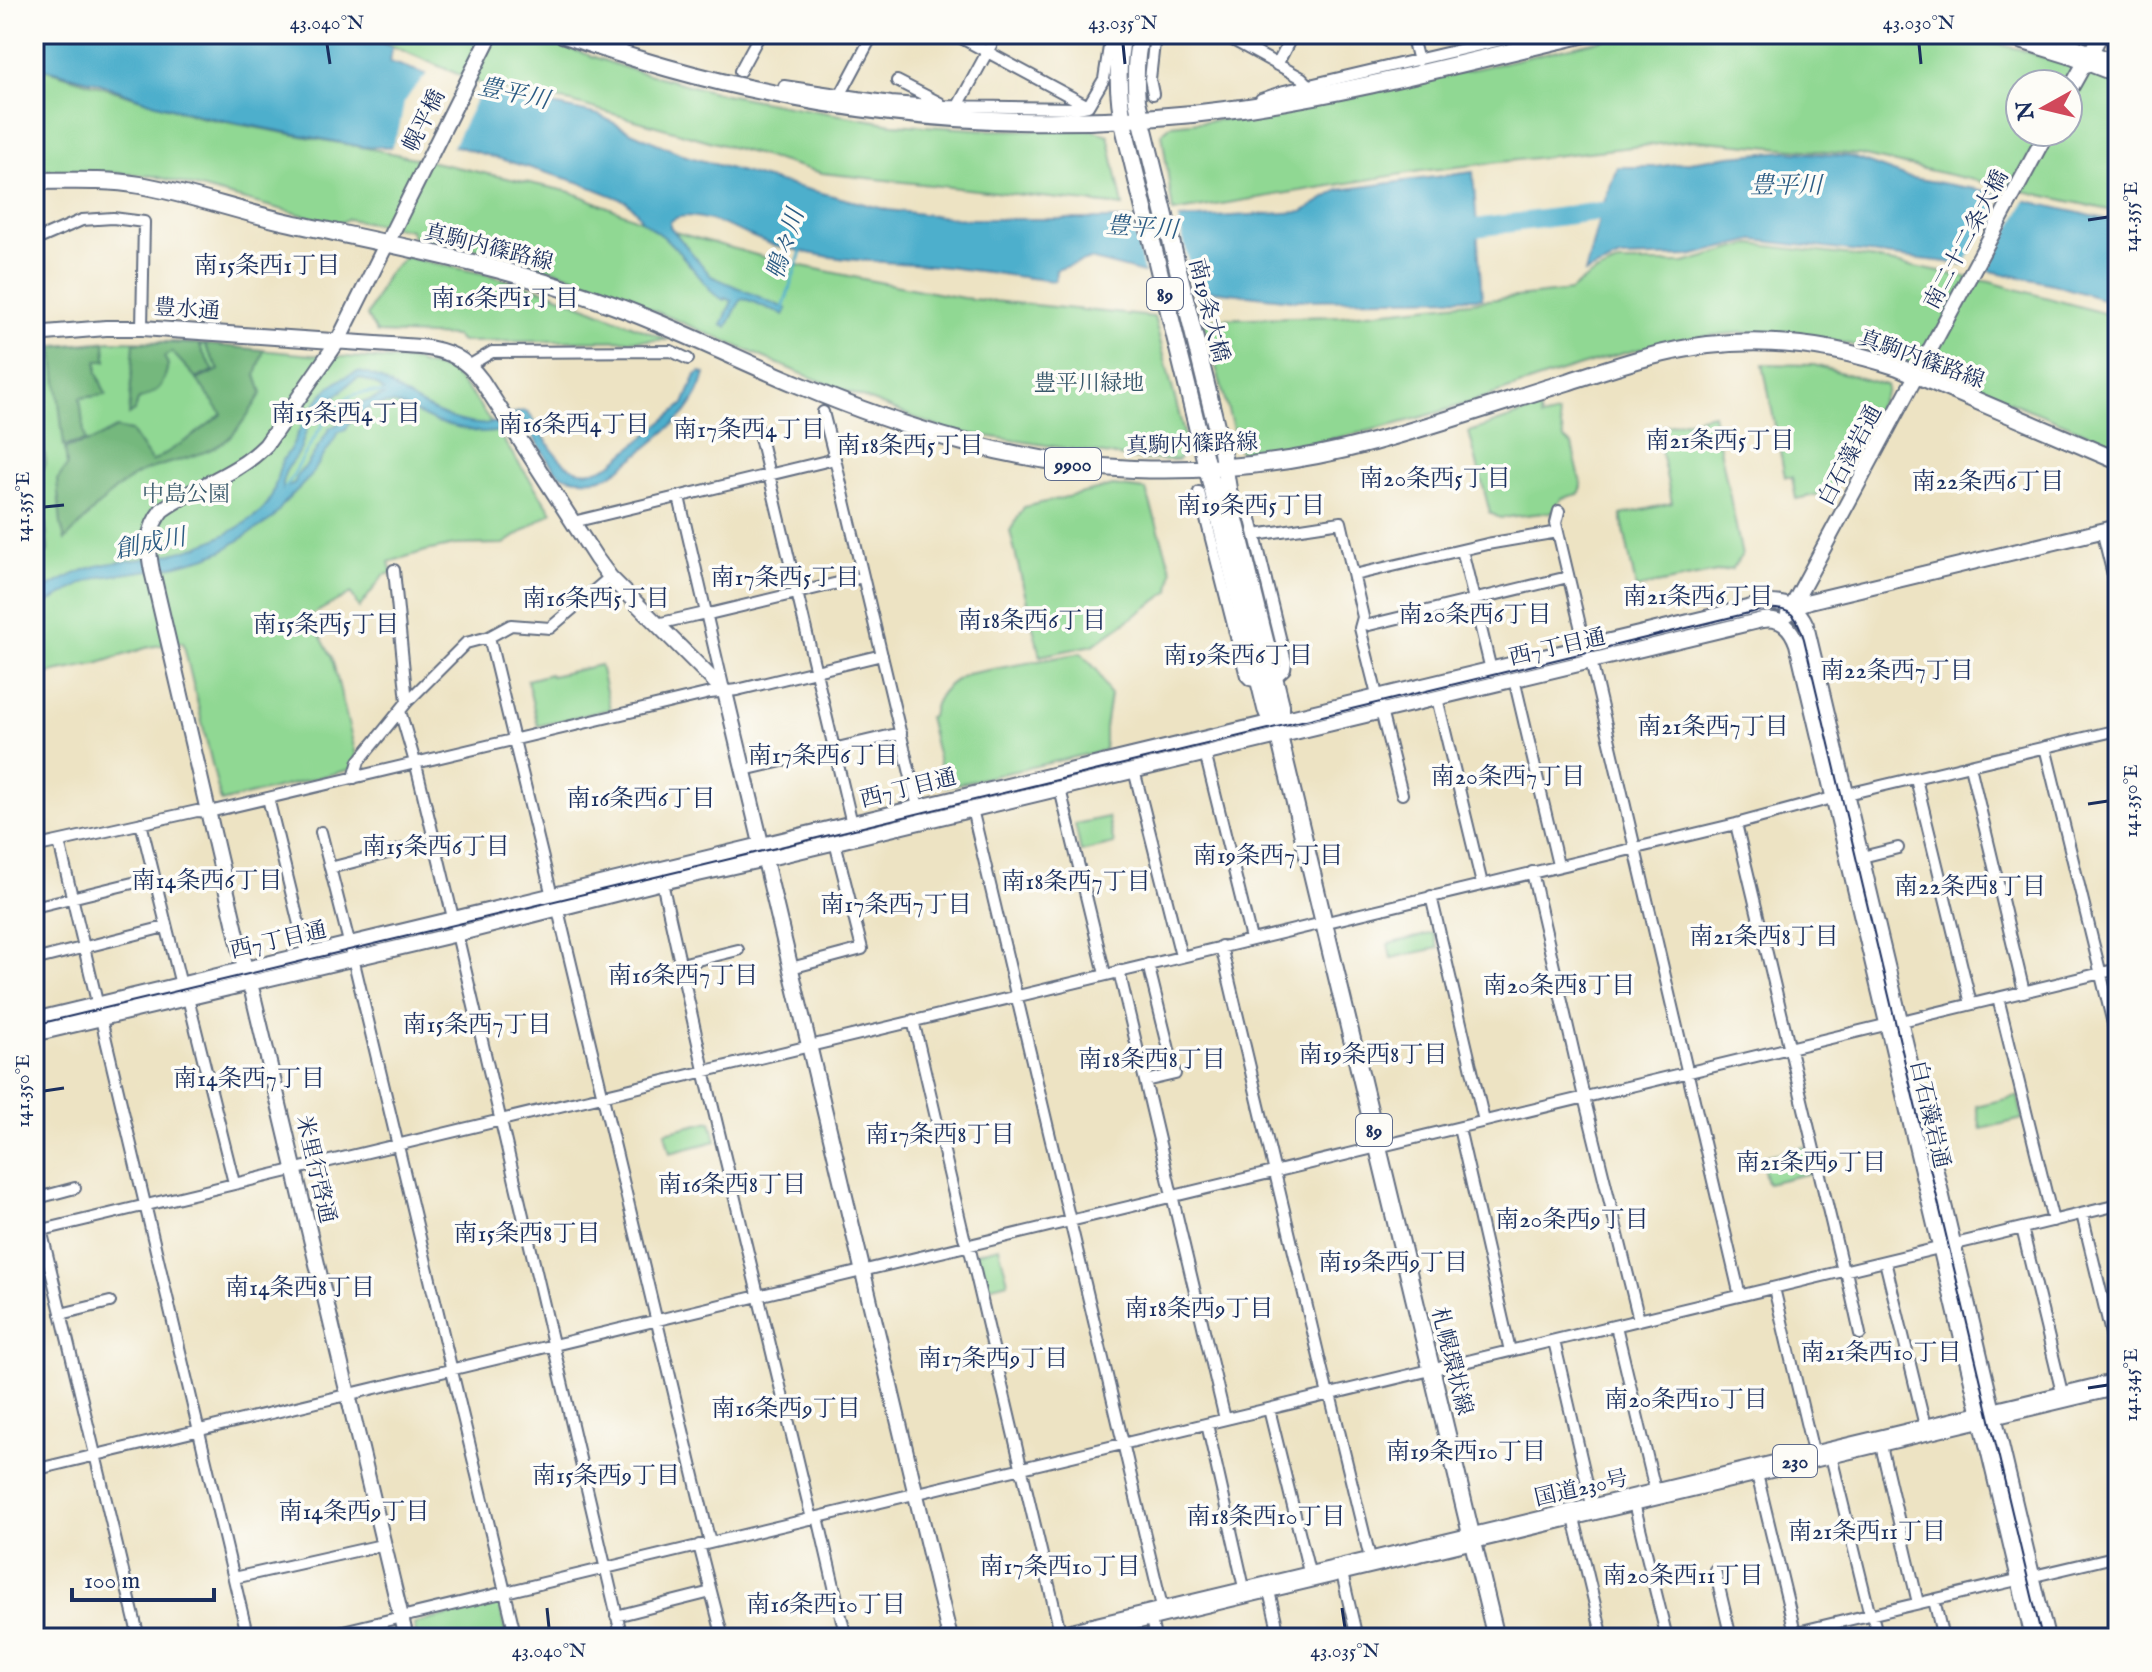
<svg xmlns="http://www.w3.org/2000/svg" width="2152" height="1672" viewBox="0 0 2152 1672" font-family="'IM FELL English','Noto Serif JP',serif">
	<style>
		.green { fill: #90d893; stroke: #568478; stroke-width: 2; fill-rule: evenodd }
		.forest { fill: #74b87d; stroke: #48746e; stroke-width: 2 }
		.water { fill: #4dafcc; stroke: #346f95; stroke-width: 2; fill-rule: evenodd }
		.pier { fill: #ede3c3 }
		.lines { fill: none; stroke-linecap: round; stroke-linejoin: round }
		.stream { stroke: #4dafcc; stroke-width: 3 }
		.river { stroke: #4dafcc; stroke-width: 18 }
		.street-casing { stroke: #646e81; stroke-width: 14 }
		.secondary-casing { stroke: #646e81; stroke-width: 18 }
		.primary-casing { stroke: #646e81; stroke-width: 20 }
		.highway-casing { stroke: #646e81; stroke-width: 24 }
		.street { stroke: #fff; stroke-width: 10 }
		.secondary { stroke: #fff; stroke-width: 14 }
		.primary { stroke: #fff; stroke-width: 16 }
		.highway { stroke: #fff; stroke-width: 20 }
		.tram { stroke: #1b2f5e; stroke-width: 2 }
		.ticks { fill: none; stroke: #1b2f5e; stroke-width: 3 }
		.labels { text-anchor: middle; stroke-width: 7; stroke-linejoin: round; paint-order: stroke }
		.shield { fill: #fdfcf7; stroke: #5f6c8c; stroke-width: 2 }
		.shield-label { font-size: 20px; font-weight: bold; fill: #1b2f5e }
		.street-label { font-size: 22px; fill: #1b2f5e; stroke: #fdfcf7 }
		.park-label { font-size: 22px; fill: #38596b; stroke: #fdfcf7 }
		.water-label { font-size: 24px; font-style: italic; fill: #2c5c84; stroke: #fdfcf7 }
		.neighbourhood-label { font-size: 24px; fill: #1b2f5e; stroke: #fdfcf7 }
		.neatline { fill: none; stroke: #1b2f5e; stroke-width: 3 }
		.ticks-label { font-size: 20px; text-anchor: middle; fill: #1b2f5e }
	</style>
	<rect width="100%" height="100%" fill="#fdfcf7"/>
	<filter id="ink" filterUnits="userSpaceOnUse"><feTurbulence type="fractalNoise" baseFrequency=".0125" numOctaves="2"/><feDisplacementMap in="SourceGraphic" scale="16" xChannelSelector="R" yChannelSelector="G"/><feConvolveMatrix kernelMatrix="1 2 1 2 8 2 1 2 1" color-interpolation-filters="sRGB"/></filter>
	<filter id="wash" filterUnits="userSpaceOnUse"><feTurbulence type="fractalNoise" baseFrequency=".006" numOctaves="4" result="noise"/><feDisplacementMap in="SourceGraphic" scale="32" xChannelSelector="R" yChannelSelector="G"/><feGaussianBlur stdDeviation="1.8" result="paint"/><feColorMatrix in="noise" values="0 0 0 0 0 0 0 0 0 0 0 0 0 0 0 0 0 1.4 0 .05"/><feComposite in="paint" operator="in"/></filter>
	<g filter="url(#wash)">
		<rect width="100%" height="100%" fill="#ede3c3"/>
		<path class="green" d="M364,34H528L626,68L714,92L788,106L893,124L992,130H1093L1108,135L1123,206L822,173L571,102L488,87Z
			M1628,34H1954L2019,49L2118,83V212L1860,155L1694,140L1421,171L1173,212L1162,133L1171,125L1236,118L1347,98ZM2020,84H2068V132H2020Z
			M34,66L199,117L382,151L571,192L657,227L774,260L868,280L963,298L1154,317L1187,445L1178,460H1143L946,430L795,371L571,275L476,248L414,238L410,230L348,219L337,224L154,176L103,172L34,170Z
			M1751,244L1869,258L1990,282L2118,317V446C2077,428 2036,412 1995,396C1907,360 1823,325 1726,334C1646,341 1568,370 1492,395C1431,416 1368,433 1305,444C1282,448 1261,453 1239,451L1203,319L1341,316L1570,291L1589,276L1619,263H1684Z
			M405,257L485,274L550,292L668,340L461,342L455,336L377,333L367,316L387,274Z
			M110,341L179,342L311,355L417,361L420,364L450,371L473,396L552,512L504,544L455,545L426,551L389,562L392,573L384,575L359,608L351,593L310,616L332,658L356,755V763L352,769L221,802L183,642L149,647L96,664L34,676V348Z
			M1763,364L1814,365L1886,385L1887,390L1830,492L1796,499L1792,477H1785Z
			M1539,408L1541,418L1558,414L1564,439L1572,445L1582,487L1579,494L1562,498L1552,512L1500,518L1490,513L1469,432Z
			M1713,414L1742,556L1732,569L1636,588L1621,515L1672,503L1656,428Z
			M1113,486L1146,490L1172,571L1170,591L1093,645L1040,656L1010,531L1024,507Z
			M1081,653L1097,670L1110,695L1105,728V750L945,787L928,717L932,716C935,695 948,683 967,674Z
			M600,665L610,709L538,726L527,680L550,674L551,676Z
			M1108,817L1114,844L1081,852L1075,824Z
			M1434,933L1438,948L1391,958L1388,944Z
			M2018,1096L2023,1119L1981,1129L1976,1106Z
			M711,1121L716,1141L670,1153L665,1132Z
			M1805,1147L1811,1173L1767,1183L1761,1157Z
			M999,1247L1008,1282L984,1288L975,1253Z
			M499,1604L507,1638H417L414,1625L416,1623Z"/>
		<path class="forest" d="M105,342L106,361H97V373L106,395L80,398L85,441L64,446L53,347Z
			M134,342L200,344L202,351L214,371L196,378L172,352L164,357L168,364C164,388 159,391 138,400L135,411L129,415Z
			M204,344L264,350L256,375L262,393C252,408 242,426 229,438C206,458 165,461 138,474C113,487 85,520 65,540L61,524L57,480L67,466L65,448L92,441L116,428L131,431L152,462L193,436L222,414L197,380L219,370Z
			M34,357L46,464L40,473H34Z
			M34,481H38L42,485L48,550L47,553L34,560V547L40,545Z"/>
		<path class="water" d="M34,34H360L392,47L390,62L482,93L563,107L599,115L631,132L686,156L763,178L888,210L965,219H1179L1302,212L1339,190L1473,172L1482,298L1292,300L1212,291L1090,259L1056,270L1055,281C1008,276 961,267 914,264C872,261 832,260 792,249C784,247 775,246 768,243C747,236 688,203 670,222V227L711,276L787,309L784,315L748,300L741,299L727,327L722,325L732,301L725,298L724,300L714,294L679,252L664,237L642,221L636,211L626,201L578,182L456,146L364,147L201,116L153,103L96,82L34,66Z
			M1787,151L1852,157L1907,177L1980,190L2118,222V304L2053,284L1947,262L1754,240L1690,256L1620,258L1585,273L1601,211L1617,167H1656L1730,156Z
			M358,372C379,375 390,386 408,397C428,409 455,422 478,424C498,427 507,411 526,411L531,416C552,448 568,491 614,462L684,404L696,375L701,372L705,374C702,387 694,402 685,413C675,424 620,471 608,476C595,481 570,481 559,473C548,465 532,433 524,421L521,419L495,432L482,433L436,422L404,407L395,404H386L371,407L360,413L352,419L346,430L339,432L310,477L286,501L272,519L222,551L204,558L165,568L100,577L84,583L34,610V595C55,584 78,570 101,565C121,561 141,560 161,556C196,550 234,534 261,511C274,499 275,483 280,467C282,459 288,453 292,446C306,414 323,382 358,372ZM359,378C368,381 382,385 385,395L355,405L344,421L330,428L307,465L297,475L295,482L283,490C282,465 292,468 300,450C305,436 308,420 318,409C324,402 332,398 339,393C347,388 348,381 359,378Z"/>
		<path class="pier" d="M430,71L482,88L451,150H390L399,129L404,103L412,91Z
			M2004,191L2028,196L1986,274L1962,269Z
			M1131,215H1177L1196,290L1145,277Z"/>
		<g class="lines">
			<path class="stream" d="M783,309L801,251
				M284,490C300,467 325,409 349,397C360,391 375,392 386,394"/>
			<path class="river" d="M1453,231L1601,211L1626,210"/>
		</g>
	</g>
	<g filter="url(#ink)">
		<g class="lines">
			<g class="street-casing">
				<path id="street" d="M954,34L1088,106L1104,79L1111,34
					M1222,34L1302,78L1309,85
					M1411,34L1418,61
					M2047,34L2118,61
					M621,46L628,34
					M1277,65L1293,34
					M740,71L760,34
					M897,81L940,103
					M784,86L891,102L945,106L1077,108L1088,106
					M841,94L873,34
					M1153,94L1150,79L1155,34
					M1261,99L1284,91L1527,34
					M958,106L997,34
					M34,241L82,220L113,218L144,222L142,328
					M470,365L492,352L671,351L688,359
					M823,412L835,459
					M754,421L759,433L771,483L853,828
					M1199,492L1246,676L1250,680L1259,682
					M679,497L724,690
					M1559,511L1556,523L1558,532L1584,642L1591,661L1740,1296
					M1245,512L1249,511L1286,662L1285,669L1274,679
					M573,522L835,459L919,811
					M2102,530L2118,595
					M1255,535L1341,522L1363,617L1360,628L1402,794
					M1462,550L1491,670
					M394,570L407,702
					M1354,575L1487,544L1558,532
					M1362,623L1369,625L1568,577
					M657,624L701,614L713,613L863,577
					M489,637L552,896L559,914L710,1543
					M1514,679L1558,865
					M1437,698L1482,884
					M400,711L417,769L457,934L622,1638
					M2045,747L2118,1044
					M1205,753L1251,939
					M1970,766L2024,992
					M744,770L901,733
					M1134,770L1181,956
					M354,778L359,761L407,702L466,643L489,637L511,625L550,628L610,577
					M1916,779L1971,1004
					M1060,789L1105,974
					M268,798L310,969
					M972,809L1163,1611
					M141,823L181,985
					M1736,824L1843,1271
					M321,832L352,954L516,1638
					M59,842L248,1638
					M34,847L197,811L209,812L710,693L737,690L882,655
					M1862,857L1898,848
					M330,868L434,841
					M1532,872L1584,1097L1639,1320
					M662,882L704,1070L812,1519
					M1431,896L1484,1121
					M34,907L153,878
					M1221,946L1328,1395
					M34,960L165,927
					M681,964L738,950
					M791,968L862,949L835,842
					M1119,971L1225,1419
					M188,998L234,1183
					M1998,998L2053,1221
					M913,1020L964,1237L971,1254L1061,1636
					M1145,1081L1175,1074L1148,964
					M1459,1128L1510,1351
					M34,1199L75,1188
					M34,1200L139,1638
					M2082,1214L2118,1362
					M2022,1228L2063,1397
					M34,1232L1736,824L1847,794L2118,730
					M1885,1261L1926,1430
					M1846,1271L1860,1334
					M1774,1288L1814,1456
					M61,1314L110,1302
					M1616,1326L1656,1494
					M1554,1341L1593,1509
					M1330,1394L1371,1562
					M1269,1409L1310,1576
					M1207,1424L1245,1592
					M1880,1441L1918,1603
					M1830,1452L1868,1607L1874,1622L1878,1638
					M34,1470L2118,969
					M1756,1470L1795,1632
					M1633,1499L1667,1638
					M1573,1514L1603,1638
					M818,1517L846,1638
					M699,1545L723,1638
					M1341,1569L1357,1638
					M1715,1570L1731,1638
					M234,1578L382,1545
					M1268,1587L1280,1638
					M1934,1600L1943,1638
					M1150,1614L1155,1638
					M616,1616L711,1592
					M314,1638L2118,1205
					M700,1638L721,1633
					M1772,1638L2118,1556"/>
			</g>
			<g class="secondary-casing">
				<path id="secondary" d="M2068,93L2101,34
					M34,334L106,328H142L420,347C448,350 465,358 482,381L596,558L610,577L725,692L950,1638
					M1792,607L1810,601L2118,527
					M1788,614L2047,132
					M34,1020L1768,603C1786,602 1799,608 1806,625L2047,1638
					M34,1034L457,934L662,882L765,859L1762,620C1781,617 1791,627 1797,644L2033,1638
					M406,1638L252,991L247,978L152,571C147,547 147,529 162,510C195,486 237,475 266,445L338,341L491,34"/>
			</g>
			<g class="primary-casing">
				<path id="primary" d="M562,34C781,113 1010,140 1242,108C1357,92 1473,60 1586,34
					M1123,34C1116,66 1118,99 1125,131L1266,709L1269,716L1276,722L1279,736L1496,1638
					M1141,34C1135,56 1135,79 1137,101L1221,446L1229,495L1281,705V713L1276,722
					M2001,34L2069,55L2118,74
					M34,181C69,181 106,179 140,185C191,194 240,212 291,223C398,246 506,266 610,304C674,327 734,358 797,384C904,429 1016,464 1133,469C1213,472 1296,463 1373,442C1438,424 1503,402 1567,382C1614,367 1659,351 1708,345C1772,337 1838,347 1898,367L2118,461"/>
			</g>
			<g class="highway-casing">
				<path id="highway" d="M1055,1638L2118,1384"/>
			</g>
			<use href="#street" class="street"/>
			<use href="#secondary" class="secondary"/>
			<use href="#primary" class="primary"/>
			<use href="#highway" class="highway"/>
			<path class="tram" d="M34,1025L676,872L1662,634L1765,609C1791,607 1797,615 1804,639L2042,1638"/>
		</g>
	</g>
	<path class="ticks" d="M327,44L330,64M1123,44L1125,64M1919,44L1921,64M2088,220L2108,217M44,507L64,505M2088,804L2108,801M44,1091L64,1088M2088,1388L2108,1385M547,1608L549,1628M1342,1608L1345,1628"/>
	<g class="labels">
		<g class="shield">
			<rect x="1147" y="278" width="36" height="32" rx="6"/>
			<rect x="1045" y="448" width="56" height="32" rx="6"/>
			<rect x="1356" y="1114" width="36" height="32" rx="6"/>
			<rect x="1773" y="1445" width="44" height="32" rx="6"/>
		</g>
		<g class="shield-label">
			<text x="1165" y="301">89</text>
			<text x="1073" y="471">9900</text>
			<text x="1374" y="1137">89</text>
			<text x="1795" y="1468">230</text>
		</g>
		<g class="street-label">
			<text transform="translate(423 120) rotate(-63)" y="8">幌平橋</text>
			<text transform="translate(1965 239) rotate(-62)" y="8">南二十二条大橋</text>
			<text transform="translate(489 246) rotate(14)" y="8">真駒内篠路線</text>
			<text transform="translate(187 308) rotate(4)" y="8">豊水通</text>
			<text transform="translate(1210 310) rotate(76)" y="8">南19条大橋</text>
			<text transform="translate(1922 358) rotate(20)" y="8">真駒内篠路線</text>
			<text transform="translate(1192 443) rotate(-2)" y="8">真駒内篠路線</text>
			<text transform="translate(1849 455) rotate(-62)" y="8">白石藻岩通</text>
			<text transform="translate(1557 646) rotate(-13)" y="8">西7丁目通</text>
			<text transform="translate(908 787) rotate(-14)" y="8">西7丁目通</text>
			<text transform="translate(278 939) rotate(-13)" y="8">西7丁目通</text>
			<text transform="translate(1931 1114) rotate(77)" y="8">白石藻岩通</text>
			<text transform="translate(317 1169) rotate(77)" y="8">米里行啓通</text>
			<text transform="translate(1453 1361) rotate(76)" y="8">札幌環状線</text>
			<text transform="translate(1581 1487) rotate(-13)" y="8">国道230号</text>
		</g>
		<g class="park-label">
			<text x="1089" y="390">豊平川緑地</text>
			<text x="186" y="501">中島公園</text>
		</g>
		<g class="water-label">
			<text transform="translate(514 93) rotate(12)" y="8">豊平川</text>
			<text x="1786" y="193">豊平川</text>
			<text transform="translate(1142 227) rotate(4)" y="8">豊平川</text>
			<text transform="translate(785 244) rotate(-72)" y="8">鴨々川</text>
			<text transform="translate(150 543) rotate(-11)" y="8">創成川</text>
		</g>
		<g class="neighbourhood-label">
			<text x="267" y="273">南15条西1丁目</text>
			<text x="505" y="306">南16条西1丁目</text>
			<text x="346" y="421">南15条西4丁目</text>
			<text x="574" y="432">南16条西4丁目</text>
			<text x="749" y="437">南17条西4丁目</text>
			<text x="1720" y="448">南21条西5丁目</text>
			<text x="910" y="453">南18条西5丁目</text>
			<text x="1435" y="486">南20条西5丁目</text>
			<text x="1988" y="489">南22条西6丁目</text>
			<text x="1251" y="513">南19条西5丁目</text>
			<text x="785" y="585">南17条西5丁目</text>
			<text x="1698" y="604">南21条西6丁目</text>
			<text x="596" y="606">南16条西5丁目</text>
			<text x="1475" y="622">南20条西6丁目</text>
			<text x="1032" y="628">南18条西6丁目</text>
			<text x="326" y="632">南15条西5丁目</text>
			<text x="1238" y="663">南19条西6丁目</text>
			<text x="1897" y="678">南22条西7丁目</text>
			<text x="1713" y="734">南21条西7丁目</text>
			<text x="823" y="763">南17条西6丁目</text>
			<text x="1508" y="784">南20条西7丁目</text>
			<text x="641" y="806">南16条西6丁目</text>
			<text x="436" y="854">南15条西6丁目</text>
			<text x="1268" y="863">南19条西7丁目</text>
			<text x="207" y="888">南14条西6丁目</text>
			<text x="1076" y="889">南18条西7丁目</text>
			<text x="1970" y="894">南22条西8丁目</text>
			<text x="896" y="912">南17条西7丁目</text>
			<text x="1764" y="944">南21条西8丁目</text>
			<text x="683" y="983">南16条西7丁目</text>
			<text x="1559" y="993">南20条西8丁目</text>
			<text x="477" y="1032">南15条西7丁目</text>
			<text x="1373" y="1062">南19条西8丁目</text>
			<text x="1152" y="1067">南18条西8丁目</text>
			<text x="249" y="1086">南14条西7丁目</text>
			<text x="940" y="1142">南17条西8丁目</text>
			<text x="1811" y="1170">南21条西9丁目</text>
			<text x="732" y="1192">南16条西8丁目</text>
			<text x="1572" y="1227">南20条西9丁目</text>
			<text x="527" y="1241">南15条西8丁目</text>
			<text x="1393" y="1270">南19条西9丁目</text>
			<text x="300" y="1295">南14条西8丁目</text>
			<text x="1199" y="1316">南18条西9丁目</text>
			<text x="1881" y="1360">南21条西10丁目</text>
			<text x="993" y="1366">南17条西9丁目</text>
			<text x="1686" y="1407">南20条西10丁目</text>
			<text x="786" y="1416">南16条西9丁目</text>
			<text x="1466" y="1459">南19条西10丁目</text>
			<text x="606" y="1483">南15条西9丁目</text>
			<text x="354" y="1519">南14条西9丁目</text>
			<text x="1266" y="1524">南18条西10丁目</text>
			<text x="1867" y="1539">南21条西11丁目</text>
			<text x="1060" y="1574">南17条西10丁目</text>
			<text x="1683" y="1583">南20条西11丁目</text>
			<text x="826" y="1612">南16条西10丁目</text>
		</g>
	</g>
	<rect width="2152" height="1672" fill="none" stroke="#fdfcf7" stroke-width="88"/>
	<g transform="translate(2044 108) rotate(262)"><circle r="38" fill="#fdfcf7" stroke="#a3aaba" stroke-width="2"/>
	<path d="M0-6L14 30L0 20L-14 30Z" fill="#d1495b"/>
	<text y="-12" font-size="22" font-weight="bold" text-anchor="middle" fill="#1b2f5e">N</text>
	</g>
	<path d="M72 1588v12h142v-12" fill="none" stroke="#1b2f5e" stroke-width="4"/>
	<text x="84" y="1588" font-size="24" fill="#1b2f5e" stroke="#fdfcf7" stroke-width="6" paint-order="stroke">100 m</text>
	<rect x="44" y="44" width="2064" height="1584" class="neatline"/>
	<g class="ticks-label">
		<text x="327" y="29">43.040°N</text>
		<text x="1123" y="29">43.035°N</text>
		<text x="1919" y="29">43.030°N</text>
		<text transform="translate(2130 217) rotate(-90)" y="7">141.355°E</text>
		<text transform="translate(22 507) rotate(-90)" y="7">141.355°E</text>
		<text transform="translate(2130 801) rotate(-90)" y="7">141.350°E</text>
		<text transform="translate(22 1091) rotate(-90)" y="7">141.350°E</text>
		<text transform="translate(2130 1385) rotate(-90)" y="7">141.345°E</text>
		<text x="549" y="1657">43.040°N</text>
		<text x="1345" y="1657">43.035°N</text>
	</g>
</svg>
